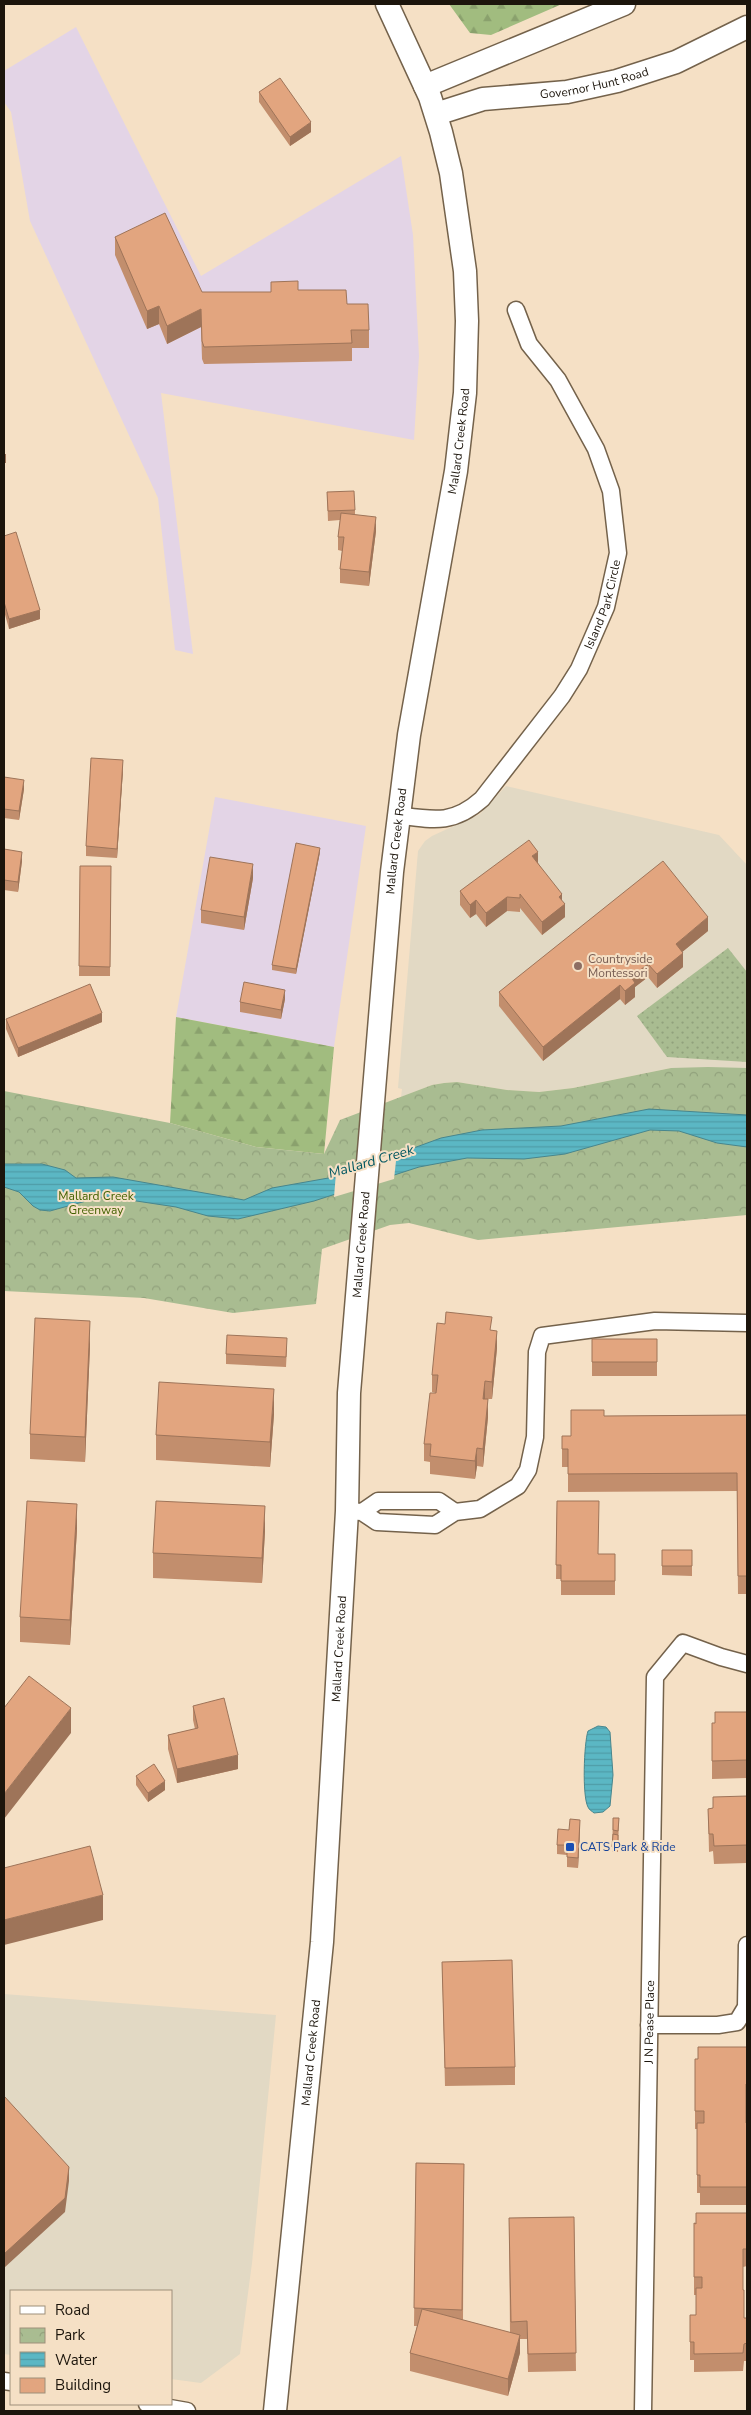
<svg xmlns="http://www.w3.org/2000/svg" width="751" height="2415" viewBox="0 0 751 2415" font-family="'Nunito Sans',sans-serif">
	<style>
		.commercial { fill: #e3d4e6 }
		.education { fill: #e2d9c4 }
		.grass { fill: url(#grass-dots) }
		.forest { fill: url(#forest-firs) }
		.park { fill: url(#park-crowns) }
		.water { fill: url(#water-rules); stroke: #48868d }
		.pier { fill: #f5e0c5 }
		.lines { fill: none; stroke-linecap: round; stroke-linejoin: round }
		.street-casing { stroke: #74624b; stroke-width: 19 }
		.secondary-casing { stroke: #74624b; stroke-width: 25 }
		.street { stroke: #fff; stroke-width: 16 }
		.secondary { stroke: #fff; stroke-width: 22 }
		.wall { fill: #c28e6d }
		.shaded-wall { fill: #9e7459 }
		.building { fill: #e2a57f; stroke: #9e7459 }
		.education-dot { fill: #8d6e63; stroke: #f5e0c5; stroke-width: 2 }
		.transit-dot { fill: #1a4fb4; stroke: #f5e0c5; stroke-width: 2 }
		.labels { text-anchor: middle; stroke-width: 4; stroke-linejoin: round; paint-order: stroke }
		.street-label { font-size: 12px; fill: #1c150c; stroke: #f5e0c5 }
		.education-label { font-size: 12px; fill: #785e54; stroke: #f5e0c5; text-anchor: start }
		.park-label { font-size: 12px; fill: #436100; stroke: #f5e0c5 }
		.transit-label { font-size: 12px; fill: #164399; stroke: #f5e0c5; text-anchor: start }
		.water-label { font-size: 14px; font-style: italic; fill: #005660; stroke: #f5e0c5 }
	</style>
	<defs>
		<pattern id="grass-dots" width="8" height="8" patternUnits="userSpaceOnUse" patternTransform="scale(1.25)"><rect width="8" height="8" fill="#a9bc91"/><path d="M2 2h.1M6 6h.1" fill="none" stroke="#91a17c" stroke-width="1.8" stroke-linecap="round"/></pattern>
		<pattern id="forest-firs" width="22" height="20" patternUnits="userSpaceOnUse" patternTransform="scale(1.25)"><rect width="22" height="20" fill="#a1bc7f"/><path d="M5 1l3.5 6h-7zM16 11l3.5 6h-7z" fill="#8aa16d"/></pattern>
		<pattern id="park-crowns" width="20" height="18" patternUnits="userSpaceOnUse" patternTransform="scale(1.25)"><rect width="20" height="18" fill="#a9bc91"/><path d="M2 6a3 3 0 1 1 6 0M12 15a3 3 0 1 1 6 0" fill="none" stroke="#91a17c"/></pattern>
		<pattern id="water-rules" width="6" height="5" patternUnits="userSpaceOnUse" patternTransform="scale(1.25)"><rect width="6" height="5" fill="#5bb7c4"/><path d="M0 2.5h6" fill="none" stroke="#4f9ca7"/></pattern>
	</defs>
	<rect width="100%" height="100%" fill="#f5e0c5"/>
	<path class="commercial" d="M76,27L201,276L401,156L413,235L419,356L414,440L161,393L193,654L175,650L158,498L30,221L11,112L4,102V71Z
		M215,797L366,826L334,1047L176,1017Z"/>
	<path class="education" d="M506,786L719,835L747,865V1068H671L573,1088L539,1092L507,1090L457,1082L444,1083L432,1085L401,1097L402,1089L398,1088L418,851L425,841L432,836L480,814Z
		M4,1994L276,2015L252,2263L240,2354L201,2383L171,2379V2291H11V2355L4,2354Z"/>
	<path class="grass" d="M728,948L747,972V1062L667,1057L637,1016Z"/>
	<path class="forest" d="M449,4H562L491,35L470,33Z
		M176,1017L334,1047L324,1154L256,1147L170,1123Z"/>
	<path class="park" d="M708,1067L747,1068V1215L478,1240L409,1223L390,1225L322,1249L316,1304L233,1313L144,1298L4,1291V1091L170,1123L256,1147L324,1154L340,1120L432,1085L444,1083L457,1082L507,1090L539,1092L573,1088L671,1068Z"/>
	<path class="water" d="M649,1109L747,1115V1147L717,1143L679,1131L650,1130L565,1154L524,1159L467,1158L419,1167L314,1201L238,1219L208,1216L176,1207L110,1197L97,1198L50,1211L40,1210L33,1206L19,1192L4,1187V1164H42L65,1170L76,1178L113,1177L244,1200L272,1188L334,1177L441,1138L482,1130L561,1126Z
		M598,1726L606,1727L610,1732L613,1775L610,1806L603,1812L594,1813C592,1811 589,1810 588,1807C582,1796 584,1743 588,1731Z"/>
	<path class="pier" d="M397,1152L394,1179L334,1197L336,1173Z"/>
	<g class="lines">
		<g class="street-casing">
			<g id="street">
				<path id="s1" d="M397,815C433,820 453,825 482,799L562,696L579,669L606,607L618,553L611,491L596,449L558,380L529,344L516,310"/>
				<path d="M347,1511L362,1512L377,1522L435,1525L455,1512L480,1509L518,1486L528,1470L535,1437L537,1352L542,1336L655,1321L747,1323"/>
				<path d="M362,1512L378,1501H439L455,1512"/>
				<path d="M649,2025H718L737,2022L746,2007L747,1945"/>
				<path d="M4,2381L11,2382"/>
				<path d="M147,2404L187,2411"/>
				<path id="s2" d="M643,2411L655,1677L683,1643L721,1657L747,1664"/>
			</g>
		</g>
		<g class="secondary-casing">
			<g id="secondary">
				<path d="M425,86L624,4"/>
				<path id="s3" d="M436,114L483,99L567,92L617,81L676,62L747,27"/>
				<path id="s4" d="M275,2411L322,1942L347,1511L349,1393L392,872L409,735L456,471L465,393L467,321L465,271L451,173L441,132L430,97L387,4"/>
			</g>
		</g>
		<use href="#street" class="street"/>
		<use href="#secondary" class="secondary"/>
	</g>
	<path class="wall" d="M259,92L311,132L290,146L259,102Z
		M115,237L202,292H271L298,290L347,304L369,330V348H352V361L204,364L202,359L201,327L167,344L159,324L147,329L115,255Z
		M327,492L355,510V515L376,531L369,586L340,583V569L342,551L338,550V537L340,520L328,521Z
		M4,536L40,619L9,629L4,611Z
		M123,770L117,858L86,856V846Z
		M4,777L24,789L19,820L4,818Z
		M4,849L22,861L18,892L4,890Z
		M320,852L296,974L272,970V965Z
		M538,863L562,901L565,917L542,935L520,908V912L507,911L486,927L476,914L470,918L460,905V891Z
		M80,866H111L110,976H79Z
		M253,878L244,930L201,923V910Z
		M708,931L682,952L683,967L657,988L648,977L635,987V997L625,1005L620,999L543,1061L499,1006V992Z
		M285,999L281,1019L240,1012V1002Z
		M6,1019L102,1022L18,1057L6,1029Z
		M492,1330L497,1348L492,1399H485L488,1417L483,1467L477,1466L475,1479L430,1474V1462L424,1461V1444L436,1393L432,1392V1375Z
		M592,1339H657V1376H592Z
		M90,1346L85,1462L30,1459V1434Z
		M287,1347L286,1367L226,1364V1354Z
		M274,1414L270,1467L156,1460V1435Z
		M747,1415V1594H738L737,1491L568,1492V1467H562V1436H571L604,1416Z
		M557,1501L598,1554H615V1595H561V1579H556Z
		M77,1529L70,1645L20,1642V1617Z
		M265,1531L262,1583L153,1578V1553Z
		M662,1550H692V1576L662,1575Z
		M193,1706L238,1769L177,1783L168,1749V1735L195,1729L193,1720Z
		M747,1712V1778L712,1779V1723H715Z
		M136,1776L165,1790L148,1802L136,1785Z
		M747,1796V1863L714,1864L713,1851L709,1852L708,1809L713,1808Z
		M613,1818H619L618,1852H612Z
		M580,1829L578,1868L567,1867V1855L557,1854V1845L569,1830Z
		M442,1962L515,2067V2085L445,2086Z
		M747,2057V2102H746V2123H747V2205H700V2193H697V2129H695V2059Z
		M416,2163L464,2164L463,2320L510,2333L509,2218L574,2217L576,2371L528,2372L527,2339H520V2353L508,2396L410,2371V2353L417,2326H414Z
		M747,2213V2266L743,2267V2290L744,2318H747V2361H744L743,2371L694,2372V2360H690V2315H696V2295H694V2223Z"/>
	<path class="shaded-wall" d="M311,122V132L290,146V137Z
		M159,306V324L147,329V311Z
		M201,309V327L167,344V326Z
		M4,454H6V463H4Z
		M376,517V531L369,586V572Z
		M40,610V619L9,629V619Z
		M123,760V770L117,858V849Z
		M24,780V789L19,820V811Z
		M320,848V852L296,974V969Z
		M22,852V861L18,892V882Z
		M538,852V865L532,856Z
		M253,864V878L244,930V917Z
		M562,894V905L565,904V917L542,935V922L559,897Z
		M507,897V911L486,927V913Z
		M476,900V914L470,918V905Z
		M708,917V931L676,957V944Z
		M683,953V967L657,988V974Z
		M648,964V977L635,987V997L625,1005V991L631,977Z
		M620,985V999L543,1061V1047Z
		M285,990V999L281,1019V1010Z
		M102,1013V1022L18,1057V1048Z
		M90,1321V1346L85,1462V1437Z
		M497,1331V1348L492,1399V1382Z
		M485,1381V1399L483,1417V1399Z
		M274,1389V1414L270,1467V1442Z
		M488,1399V1417L483,1467V1449Z
		M477,1448V1466L475,1479V1461Z
		M77,1504V1529L70,1645V1620Z
		M265,1506V1531L262,1583V1558Z
		M71,1708V1733L4,1819V1794Z
		M238,1755V1769L177,1783V1769Z
		M165,1781V1790L148,1802V1793Z
		M580,1820V1829L578,1868V1858Z
		M103,1895V1920L4,1945V1920Z
		M69,2167V2181L65,2212L4,2268V2254Z
		M520,2335V2353L508,2396V2379Z"/>
	<path class="building" d="M280,78L311,122L290,137L259,92Z
		M165,213L202,292H271V282L298,281V290H346L347,304H368L369,330H351L352,343L204,347L202,341L201,309L167,326L159,306L147,311L115,237Z
		M354,491L355,510L328,511L327,492Z
		M341,513L376,517L369,572L340,569L344,537H338Z
		M16,532L40,610L9,619L4,602V536Z
		M91,758L123,760L117,849L86,846Z
		M4,777L24,780L19,811L4,809Z
		M529,840L538,852L532,856L562,894L559,897L565,904L542,922L520,894V898L507,897L486,913L476,900L470,905L460,891Z
		M296,843L320,848L296,969L272,965Z
		M4,849L22,852L18,882L4,880Z
		M210,857L253,864L244,917L201,910Z
		M663,861L708,917L676,944L683,953L657,974L648,964L631,977L635,983L625,991L620,985L543,1047L499,992Z
		M80,866H111L110,967L79,966Z
		M244,982L285,990L281,1010L240,1002Z
		M90,984L102,1013L18,1048L6,1019Z
		M446,1312L492,1317L490,1330L497,1331L492,1382L485,1381L483,1399H488L483,1449L477,1448L475,1461L430,1456L431,1444H424L430,1393H436L438,1375H432L437,1323L445,1324Z
		M35,1318L90,1321L85,1437L30,1434Z
		M227,1335L287,1338L286,1357L226,1354Z
		M592,1339H657V1362H592Z
		M159,1382L274,1389L270,1442L156,1435Z
		M571,1410H604V1416L747,1415V1576H738L737,1473L568,1474V1449H562V1436H571Z
		M27,1501L77,1504L70,1620L20,1617Z
		M156,1501L265,1506L262,1558L153,1553Z
		M557,1501H599L598,1554H615V1581H561V1565H556Z
		M662,1550H692V1566H662Z
		M29,1676L71,1708L4,1794V1708Z
		M224,1698L238,1755L177,1769L168,1735L198,1728L193,1706Z
		M715,1712H747V1760L712,1761V1723H715Z
		M154,1764L165,1781L148,1793L136,1776Z
		M747,1796V1845L714,1846L713,1834H709L708,1809L713,1808V1797Z
		M613,1818H619L618,1831L613,1830Z
		M570,1819L580,1820L578,1858L567,1857V1845H557L558,1829L569,1830Z
		M613,1834L618,1835V1848L612,1847Z
		M90,1846L103,1895L4,1920V1868Z
		M512,1960L515,2067L445,2068L442,1962Z
		M698,2047H747V2084H746V2123H747V2187H700V2175H697V2123H704V2111H695V2059H698Z
		M4,2096L69,2167L65,2198L4,2254Z
		M416,2163L464,2164L462,2310L414,2308Z
		M696,2213H747V2249H743V2290H744V2318H747V2343L744,2344L743,2353L694,2354V2342H690V2315H696V2288H702V2277H694V2223L696,2224Z
		M574,2217L576,2353L528,2354L527,2321L511,2322L509,2218Z
		M422,2309L520,2335L508,2379L410,2353Z"/>
	<circle class="education-dot" cx="578" cy="966" r="5"/>
	<rect class="transit-dot" x="565" y="1842" width="10" height="10" rx="2.5"/>
	<g class="labels">
		<g class="street-label">
			<text dy="4" stroke="none"><textPath href="#s3" startOffset="162">Governor Hunt Road</textPath></text>
			<text dy="4" stroke="none"><textPath href="#s4" startOffset="1980">Mallard Creek Road</textPath></text>
			<text dy="4" stroke="none"><textPath href="#s1" startOffset="322">Island Park Circle</textPath></text>
			<text dy="4" stroke="none"><textPath href="#s4" startOffset="1575">Mallard Creek Road</textPath></text>
			<text dy="4" stroke="none"><textPath href="#s4" startOffset="1170">Mallard Creek Road</textPath></text>
			<text dy="4" stroke="none"><textPath href="#s4" startOffset="765">Mallard Creek Road</textPath></text>
			<text dy="4" stroke="none"><textPath href="#s2" startOffset="389">J N Pease Place</textPath></text>
			<text dy="4" stroke="none"><textPath href="#s4" startOffset="360">Mallard Creek Road</textPath></text>
		</g>
		<g class="education-label">
			<text x="588" y="963">Countryside<tspan x="588" dy="14">Montessori</tspan></text>
		</g>
		<g class="park-label">
			<text x="96" y="1200">Mallard Creek<tspan x="96" dy="14">Greenway</tspan></text>
		</g>
		<g class="transit-label">
			<text x="580" y="1851">CATS Park &amp; Ride</text>
		</g>
		<g class="water-label">
			<text transform="translate(371 1161) rotate(-16)" y="5">Mallard Creek</text>
		</g>
	</g>
	<rect width="751" height="2415" fill="none" stroke="#1c150c" stroke-width="10"/>
	<rect x="10" y="2290" width="162" height="115" fill="#f5e0c5" stroke="#9e8f7b"/>
	<rect x="20" y="2306" width="25" height="8" fill="#ffffff" stroke="#9e8f7b"/>
	<text x="55" y="2315" font-size="15" fill="#1c150c">Road</text>
	<rect x="20" y="2328" width="25" height="15" fill="url(#park-crowns)" stroke="#9e8f7b"/>
	<text x="55" y="2340" font-size="15" fill="#1c150c">Park</text>
	<rect x="20" y="2352" width="25" height="15" fill="url(#water-rules)" stroke="#9e8f7b"/>
	<text x="55" y="2365" font-size="15" fill="#1c150c">Water</text>
	<rect x="20" y="2378" width="25" height="15" fill="#e2a57f" stroke="#9e8f7b"/>
	<text x="55" y="2390" font-size="15" fill="#1c150c">Building</text>
</svg>
